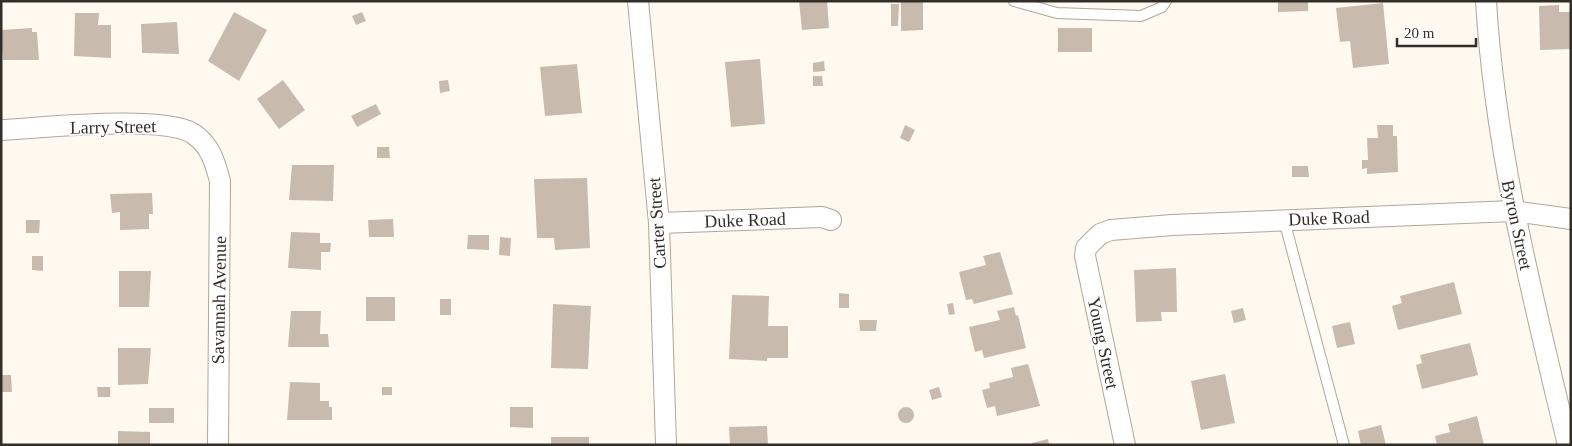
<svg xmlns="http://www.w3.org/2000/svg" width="1572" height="446" viewBox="0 0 1572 446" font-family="'Times New Roman',serif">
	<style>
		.building { fill: #c9baae }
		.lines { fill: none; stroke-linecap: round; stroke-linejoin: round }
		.lane-casing { stroke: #afa798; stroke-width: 12 }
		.street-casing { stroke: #afa798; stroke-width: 22 }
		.lane { stroke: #fff; stroke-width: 10 }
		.street { stroke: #fff; stroke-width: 20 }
		.labels { text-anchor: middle; stroke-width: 4; stroke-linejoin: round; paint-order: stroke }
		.street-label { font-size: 18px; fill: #322f29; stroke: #fff }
	</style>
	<rect width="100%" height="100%" fill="#fff9ef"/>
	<path class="building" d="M799,1H827L829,28L802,30Z
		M901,1H923V30L901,31Z
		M1278,1H1308V11L1278,12Z
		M1383,3L1389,64L1353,68L1350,41L1340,42L1336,8Z
		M891,4H899L898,26H891Z
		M1559,5V12H1571V49L1540,50L1539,6Z
		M234,12L267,30L239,81L208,61Z
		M362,12L366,21L356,25L352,16Z
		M75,13H99L98,25H111V58L74,56Z
		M177,22L179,54L142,53L141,24Z
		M32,28V32H37L39,60H3L1,30Z
		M1058,28H1092V52H1058Z
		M760,59L765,124L731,127L725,62Z
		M824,61L825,71L813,72V63Z
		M577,64L582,113L545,116L540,67Z
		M813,76H822L823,86H813Z
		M283,80L305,110L279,129L257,99Z
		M448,80L450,91L440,93L439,81Z
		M376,104L381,114L357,127L351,116Z
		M905,125L915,130L909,142L900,138Z
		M1377,125H1393V136H1397L1398,172L1367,174V168L1362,169V160H1368L1367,138H1378Z
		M377,147H389L390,158H377Z
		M292,165H334L333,201L289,200Z
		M1292,166H1308L1309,177H1292Z
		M587,178L590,248L555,250L554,238H537L534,179Z
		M152,193L153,214H149V229L120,230V212L112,213L110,194Z
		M393,219L394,237H369L368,220Z
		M26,220H40L39,233H26Z
		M291,232L320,233V243H331L330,252H321V270L288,268Z
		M468,235H489V250L467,249Z
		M500,237L511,238L510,256L499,255Z
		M1000,252L1013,294L974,304L972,299L966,300L959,272L986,265L983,256Z
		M32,256H43V271L32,270Z
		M1176,268L1177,312H1161L1162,321L1136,322L1134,270Z
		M119,271H151L149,307H119Z
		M1454,282L1462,314L1398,330L1392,306L1402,303L1400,296Z
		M839,293L849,294V308H839Z
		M732,295L769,296L768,326H788V358H767V361L729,359Z
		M366,297H395V321H366Z
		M440,299H451V315H440Z
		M953,303L955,314L949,315L947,304Z
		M553,304L591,306L588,369L551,368Z
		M1014,307L1016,316L1018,315L1026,348L984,358L982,350L975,352L969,327L1000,320L997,311Z
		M1243,308L1246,320L1234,323L1231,311Z
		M291,311H321L320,334H328L329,347H288Z
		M859,320H877L876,331H860Z
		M1350,322L1355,344L1337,348L1332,326Z
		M1470,343L1478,375L1422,389L1416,365L1422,363L1420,355Z
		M118,348H151L148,384L118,385Z
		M1028,364L1040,406L997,416L995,406L987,408L982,390L990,388L989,383L1013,377L1011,368Z
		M1225,374L1235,423L1201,430L1191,381Z
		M1,375H11L12,392H1Z
		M290,382L320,383V401H329V407H332V420H287Z
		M97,387H110V397H98Z
		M382,387H392V395H382Z
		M939,387L942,397L932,400L929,390Z
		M510,407H533V428L510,427Z
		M898 415a8 8 0 1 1 16 0a8 8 0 1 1-16 0Z
		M149,408H174V423H149Z
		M1477,416L1484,445H1437L1435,436L1450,432L1448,424Z
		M1381,425L1386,445H1361L1358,431Z
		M767,426L768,445H730L729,427Z
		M118,431L150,432V445H118Z
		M551,437H589V445H551Z
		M1048,439L1049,445H1032V443Z"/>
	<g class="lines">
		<g class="lane-casing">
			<path id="lane" d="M1014,1L1057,13L1141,16L1162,7L1166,1
				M1284,220L1344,445"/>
		</g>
		<g class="street-casing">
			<path id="street" d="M638,1L659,223L666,445
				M1486,1C1495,152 1533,298 1568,445
				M1,130C42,128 160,115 192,133C210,144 215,162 220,181L218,445
				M659,223L822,217L831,220
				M1125,445L1085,256L1086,248L1100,234L1111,230L1172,225L1513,211L1571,219"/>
		</g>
		<use href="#lane" class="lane"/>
		<use href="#street" class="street"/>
	</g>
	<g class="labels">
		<g class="street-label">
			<text transform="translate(113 127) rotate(-1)" y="6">Larry Street</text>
			<text transform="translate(1329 218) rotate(-2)" y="6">Duke Road</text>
			<text transform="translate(745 220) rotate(-2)" y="6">Duke Road</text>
			<text transform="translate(657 223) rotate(-94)" y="6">Carter Street</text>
			<text transform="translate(1517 225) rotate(78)" y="6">Byron Street</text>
			<text transform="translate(219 300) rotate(-89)" y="6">Savannah Avenue</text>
			<text transform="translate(1103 343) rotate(78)" y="6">Young Street</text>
		</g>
	</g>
	<rect width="1572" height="446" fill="none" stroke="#322f29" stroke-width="5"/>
	<path d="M1397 38v8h79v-8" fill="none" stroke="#322f29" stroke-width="2.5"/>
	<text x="1404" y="38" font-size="15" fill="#322f29" stroke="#ffffff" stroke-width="4" paint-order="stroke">20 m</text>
</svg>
